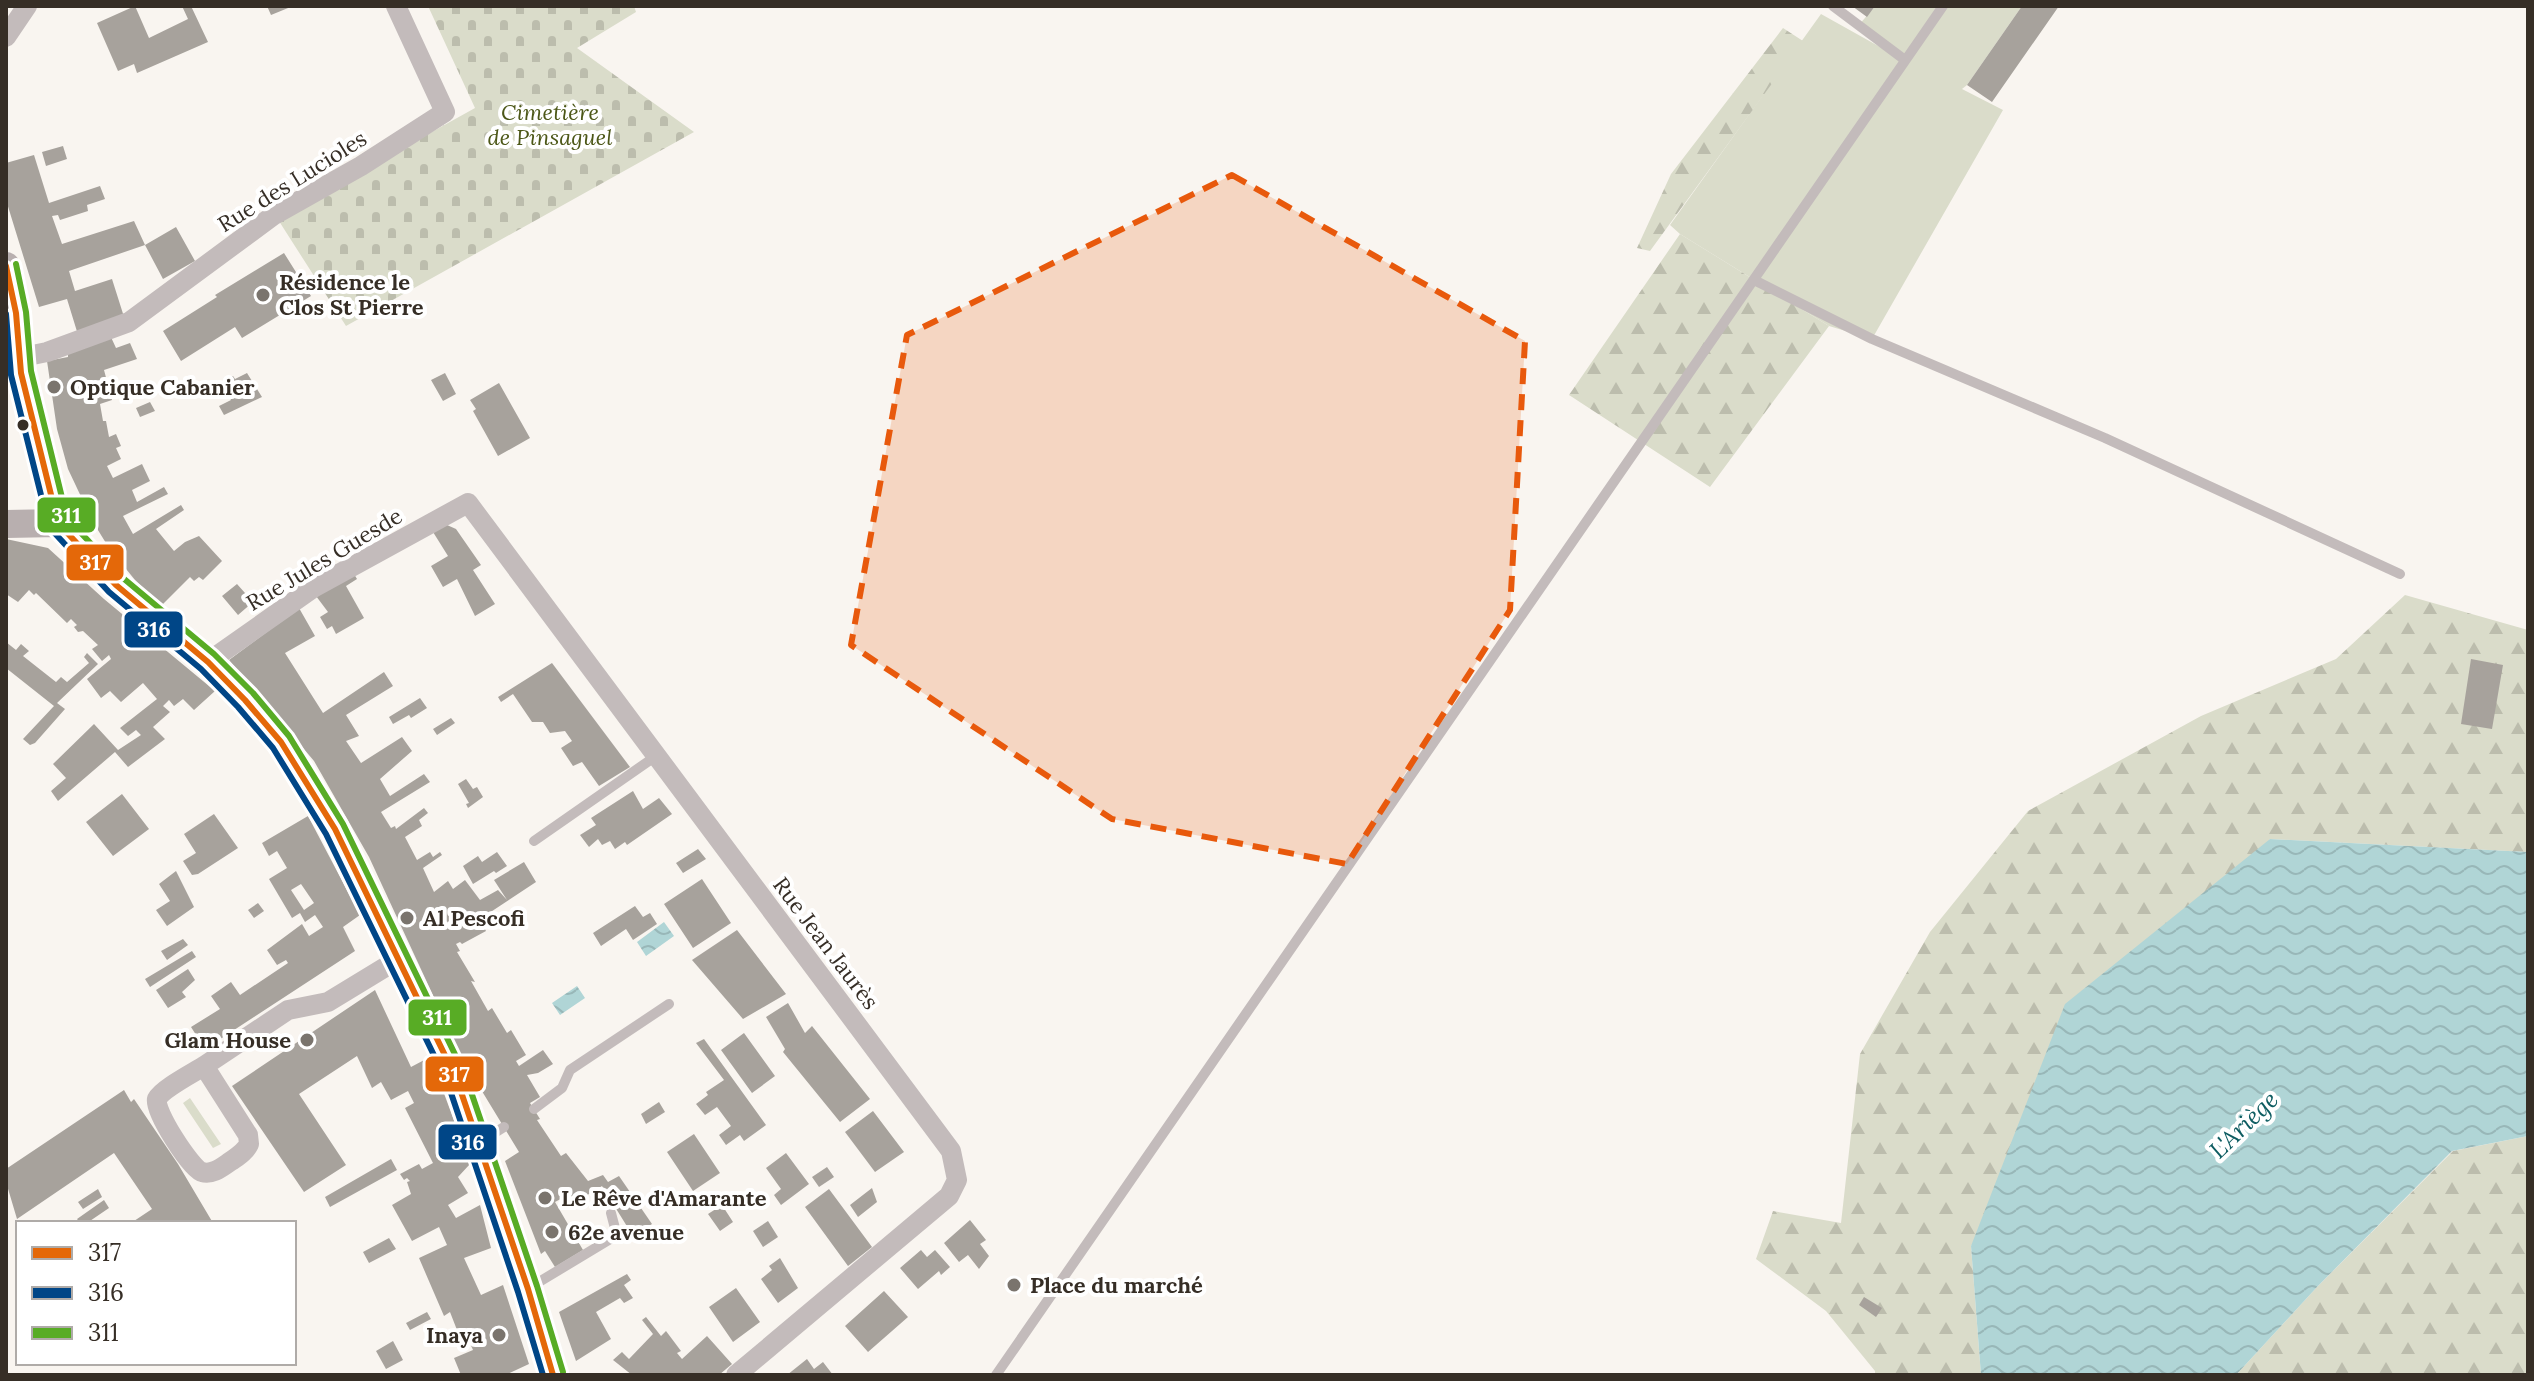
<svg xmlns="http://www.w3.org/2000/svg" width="2534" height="1381" viewBox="0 0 2534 1381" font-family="Lora,serif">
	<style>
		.grass { fill: #dadcca }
		.forest { fill: url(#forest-firs) }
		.cemetery { fill: url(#cemetery-stones) }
		.water { fill: url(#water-waves) }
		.building { fill: #a7a29c; fill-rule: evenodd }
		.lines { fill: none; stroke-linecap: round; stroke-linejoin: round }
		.service { stroke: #c3bbbb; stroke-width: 10 }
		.minor { stroke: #c3bbbb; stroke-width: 20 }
		.secondary { stroke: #b8afaf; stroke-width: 28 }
		.bus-1-casing { stroke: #fff; stroke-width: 12 }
		.bus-2-casing { stroke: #fff; stroke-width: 12 }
		.bus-3-casing { stroke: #fff; stroke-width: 12 }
		.bus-1 { stroke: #e46809; stroke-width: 6 }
		.bus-2 { stroke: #004687; stroke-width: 6 }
		.bus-3 { stroke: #58ac25; stroke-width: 6 }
		.marked { fill: #e8590c; fill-opacity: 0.2; stroke: #e8590c; stroke-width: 6; stroke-dasharray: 16 10; stroke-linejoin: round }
		.poi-dot { fill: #7a746d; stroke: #fff; stroke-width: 3 }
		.bus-dot { fill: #362e26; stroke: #fff; stroke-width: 3 }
		.labels { text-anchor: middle; stroke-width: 8; stroke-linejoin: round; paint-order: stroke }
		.park-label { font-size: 22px; font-style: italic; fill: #4c5717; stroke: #fff }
		.street-label { font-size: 22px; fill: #362e26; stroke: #fff }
		.poi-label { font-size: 22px; font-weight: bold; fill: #362e26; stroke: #fff; text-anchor: start }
		.water-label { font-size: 24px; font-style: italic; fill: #0d5c61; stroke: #fff }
		.line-badge { stroke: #fff; stroke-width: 3 }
		.badge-label { font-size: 22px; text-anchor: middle; font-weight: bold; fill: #fff }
	</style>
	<defs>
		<pattern id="forest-firs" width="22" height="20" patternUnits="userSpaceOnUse" patternTransform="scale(2)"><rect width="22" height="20" fill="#dadcca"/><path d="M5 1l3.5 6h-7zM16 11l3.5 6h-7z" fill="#bcbdad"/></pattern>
		<pattern id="cemetery-stones" width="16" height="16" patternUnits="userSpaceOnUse" patternTransform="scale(2)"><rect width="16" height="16" fill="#dadcca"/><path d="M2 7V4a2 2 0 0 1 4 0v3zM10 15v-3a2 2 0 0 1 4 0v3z" fill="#bcbdad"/></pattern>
		<pattern id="water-waves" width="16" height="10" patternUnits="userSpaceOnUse" patternTransform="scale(2)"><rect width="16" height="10" fill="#b0d5d6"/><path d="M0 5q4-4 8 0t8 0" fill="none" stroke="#98b7b8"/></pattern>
	</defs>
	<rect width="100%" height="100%" fill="#f9f5f0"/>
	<path class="grass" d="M1875,6H2022L1967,85L1962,89L2003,110L1872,339L1829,326L1680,234L1670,225L1821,14L1898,57L1859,25Z
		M190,1098L221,1144L213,1148L183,1103Z"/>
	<path class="forest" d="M1783,28L1803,41L1650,251L1637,248L1671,174Z
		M1680,234L1829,326L1710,487L1569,395Z
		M2405,595L2528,630V852L2270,839L1971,1246L1981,1375H1875V1371L1826,1311L1756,1259L1773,1211L1841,1223L1860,1054L1930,932L2028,811L2201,716L2336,659Z
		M2528,1136V1375H2236L2317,1287L2453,1151Z"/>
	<path class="cemetery" d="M428,6H634L636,12L577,48L694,132L346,326L277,218L475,108Z"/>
	<path class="water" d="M2270,839L2528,852V1136L2452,1151L2317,1287L2236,1375H1981L1971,1246L2065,1004Z
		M664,922L674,936L646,956L637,942Z
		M577,986L585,998L560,1015L552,1003Z"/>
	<path class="building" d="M135,6L149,38L188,19L182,6H191L208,42L137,73L134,64L118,71L97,23Z
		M267,6H293L271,15Z
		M1852,6H1875L1867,17Z
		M2022,6H2059L1992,102L1967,85Z
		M63,146L67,159L46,166L42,152Z
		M34,155L49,203L100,186L105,199L87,205L88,211L60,220L58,215L52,216L62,244L134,221L145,245L69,271L75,291L112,279L125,320L79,338L67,299L39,307L6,200V163Z
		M176,227L195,261L163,279L145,245Z
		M284,253L311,296L242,338L235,327L181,361L163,331L217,297L215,295Z
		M110,335L116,348L130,343L137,359L104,370L112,400L100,404L103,421H106L109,437L116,434L121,446L116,448L121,459L107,466L113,478L142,464L150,481L132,490L137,502L164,487L168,494L123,516L133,534L181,505L184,510L156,529L174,551L185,542L199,536L222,561L203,580L199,577L194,581L190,577L161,606L135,580L109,548L93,522L68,469L57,429L47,361L68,357V354Z
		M247,373L262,397L224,415L219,406L231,400L225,389L216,394L212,387L233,376L235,379Z
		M445,373L456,394L443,401L431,380Z
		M499,383L530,438L498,456L473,411L476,409L470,400Z
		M150,402L155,411L140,417L136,408Z
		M447,525L456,529L481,565L473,570L495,604L475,616L457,579L443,587L431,566L448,556L433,532Z
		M6,539L48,548L104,599L215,691L194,710L183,699L174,706L169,700L163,706L170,712L153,727L165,739L128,767L115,752L58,801L51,791L66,778L53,764L94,724L118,750L141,735L136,730L128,736L120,728L157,699L143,683L121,702L110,691L101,698L87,679L111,659L109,655L102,661L92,649L98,645L83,631L78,632L74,627L77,625L71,619L67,623L36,593L34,595L29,590L18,602L6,594Z
		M354,574L357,579L346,586L364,618L336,634L332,626L327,629L320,617L328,612L316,596Z
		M237,584L253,602L238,615L222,596Z
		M299,608L315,636L285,653L323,713L384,672L393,686L346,715L359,736L346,741L361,763L402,737L412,751L380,779L390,796L424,774L430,782L381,812L391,828L395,826L396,829L424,808L428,813L419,820L422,826L405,837L417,860L430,852L433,857L440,852L442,855L423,868L434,892L448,881L453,889L465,880L480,900L498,890L507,900L494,880L524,862L536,882L480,919L486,931L462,944L460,942L456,944L460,951L457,952L475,982L471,981L488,1011L492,1008L507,1033L511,1030L526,1055L516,1061L519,1066L543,1050L553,1064L538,1073L527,1075L540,1097L530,1103L540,1119L537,1120L561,1156L566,1153L588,1181L603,1175L608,1182L619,1176L652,1224L633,1236L602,1186L576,1202L570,1194L555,1202L583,1250L555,1267L545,1251L541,1254L505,1161L519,1152L463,1060L369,857L314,761L229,660Z
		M6,642L16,650L21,644L29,651L23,656L56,682L61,677L67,682L89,663L84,657L87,653L98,664L57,703L65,709L35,743L30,745L23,739L54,706L6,668Z
		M2471,659L2503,665L2492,729L2461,724Z
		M552,663L630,767L599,786L582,762L573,766L561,748L572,741L565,731L550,733L543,722H532L513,694L501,702L498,697Z
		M420,698L427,708L411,718L409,715L393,724L389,717Z
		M451,718L455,723L437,735L433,729Z
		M466,779L473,789L477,787L483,797L468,808L466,804L469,803L458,784Z
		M633,791L643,809L659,798L672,814L627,845L625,842L615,849L610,841L602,845L598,839L589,847L580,835L596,825L591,818Z
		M122,794L149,829L113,856L86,822Z
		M214,814L238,848L198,874L192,875L183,861L196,853L184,834Z
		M308,816L360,915L343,927L355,951L205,1049L191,1027L220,1009L211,996L231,982L240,995L288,963L286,960L277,965L267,950L302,924L309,936L323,927L315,915L305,922L300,913L292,918L269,879L287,868L277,851L269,856L262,843ZM301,884L314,903L304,910L291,890Z
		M698,849L706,859L683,873L676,863Z
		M497,852L507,866L496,873L494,871L473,884L463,866L478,856L482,862Z
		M176,871L194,907L167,926L156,910L170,901L159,884Z
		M702,879L731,923L693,948L664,904Z
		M258,903L264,911L254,918L248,910Z
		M635,906L643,917L650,913L657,924L633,940L626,929L601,946L593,933Z
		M737,930L786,994L743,1019L692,960Z
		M183,939L188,945L167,960L161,951Z
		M192,951L196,957L150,987L145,979Z
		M188,969L195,980L182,992L186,997L168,1008L156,990Z
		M375,990L411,1067L428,1058L442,1088L470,1164L458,1177L468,1193L448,1205L456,1218L480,1205L491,1248L464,1258L481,1295L503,1285L529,1364L505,1375H461L454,1358L473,1350L464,1330H457L450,1312L444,1316L419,1258L447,1245L439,1227L412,1241L392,1205L411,1194L407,1182L410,1181L407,1178L404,1180L400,1174L419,1164L422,1169L433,1163L405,1108L414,1103L408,1091L391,1100L381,1082L372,1088L357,1056L299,1094L346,1165L304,1192L232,1086Z
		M788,1003L805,1033L812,1026L870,1099L840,1122L783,1052L785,1049L766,1017Z
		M744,1033L775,1076L752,1093L721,1050Z
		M704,1039L766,1125L744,1141L740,1135L726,1145L719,1135L731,1126L717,1107L705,1115L696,1104L708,1095L706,1092L724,1080L696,1043Z
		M124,1090L131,1102L134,1099L178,1164L213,1223H131L152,1209L114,1153L17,1219L6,1182V1169Z
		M659,1102L665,1112L646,1124L641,1114Z
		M873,1111L904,1152L875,1172L845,1132Z
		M694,1134L720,1173L693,1191L667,1152Z
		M786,1153L809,1184L781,1205L774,1195L781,1189L766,1168Z
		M391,1159L397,1170L330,1207L325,1197Z
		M827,1167L834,1177L819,1187L812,1177Z
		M872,1188L877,1202L858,1217L850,1205Z
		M98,1189L102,1197L83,1209L78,1202Z
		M829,1189L872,1247L848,1266L805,1207Z
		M104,1200L109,1208L87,1223H80L77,1219Z
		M722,1205L733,1222L720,1231L708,1214Z
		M970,1220L986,1240L980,1244L989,1256L979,1269L968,1255L959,1262L944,1243Z
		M768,1221L778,1237L763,1247L753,1231Z
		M389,1238L396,1249L369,1263L363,1252Z
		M921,1250L927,1257L935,1250L950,1267L941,1275L939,1271L918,1289L900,1268Z
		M780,1258L798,1288L778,1303L761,1279L772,1270L769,1266Z
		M627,1274L631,1280L624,1285L633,1298L624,1303L620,1298L596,1312L611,1339L576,1361L559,1312Z
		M736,1288L760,1322L733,1342L709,1307Z
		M884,1291L908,1317L868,1352L845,1326Z
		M1864,1297L1882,1308L1876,1317L1859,1305Z
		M427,1312L431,1319L410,1330L406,1323Z
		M646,1317L661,1336L666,1331L681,1351L677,1353L682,1359L707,1336L732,1364L719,1375H632L613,1360L622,1352L629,1359L653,1334L642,1320Z
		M393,1341L403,1360L386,1369L376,1351Z
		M807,1359L814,1369L823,1362L833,1375H787Z"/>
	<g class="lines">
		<path class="service" d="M1833,6L1905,60
			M1754,280L1872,339L2105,438L2400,574
			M534,841L656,756
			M534,1109L562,1088L570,1070L669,1004
			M480,1142L504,1127
			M529,1288L612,1238L616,1232L611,1213
			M996,1375L1943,6"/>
		<path class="minor" d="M6,37L27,6
			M18,358L47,352L129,322L274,215L361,166L445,112L396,6
			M208,662L313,588L468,503L951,1151L957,1180L949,1196L736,1375
			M204,1066L248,1135L249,1144C245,1152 238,1156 231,1161C222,1167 213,1175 202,1172C192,1170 153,1110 157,1099C162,1089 193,1073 204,1066Z
			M204,1066L288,1010L328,1002L397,960"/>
		<path class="secondary" d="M6,266L16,313L21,373L58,523L116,585L208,662L245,700L281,742L335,829L457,1080L528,1289L553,1375
			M6,524L58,523"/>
		<g class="bus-1-casing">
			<path id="bus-1" d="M6,266L16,313L21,373L58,523L116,585L208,662L245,700L281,742L335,829L457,1080L528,1289L553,1375"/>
		</g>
		<g class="bus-2-casing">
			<path id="bus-2" d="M6,314L11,375L49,527L109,592L201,669L238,707L273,748L326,834L448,1084L518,1292L543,1375"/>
		</g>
		<g class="bus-3-casing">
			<path id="bus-3" d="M16,264L26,312L31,371L67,518L123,578L214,654L253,693L289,736L343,824L466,1077L537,1286L563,1372"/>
		</g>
		<use href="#bus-1" class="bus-1"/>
		<use href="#bus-2" class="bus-2"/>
		<use href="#bus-3" class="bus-3"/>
	</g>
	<path class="marked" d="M1232,175L1525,341L1510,610L1347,864L1112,819L851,645L907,335Z"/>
	<g class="poi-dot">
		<circle cx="263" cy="295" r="8"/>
		<circle cx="54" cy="387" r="8"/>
		<circle cx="407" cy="918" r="8"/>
		<circle cx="307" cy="1040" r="8"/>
		<circle cx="545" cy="1198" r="8"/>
		<circle cx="552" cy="1232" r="8"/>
		<circle cx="1014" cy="1285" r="8"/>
		<circle cx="499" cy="1335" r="8"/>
	</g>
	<circle class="bus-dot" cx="23" cy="425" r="7"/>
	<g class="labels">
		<g class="park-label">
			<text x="550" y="120">Cimetière<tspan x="550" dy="25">de Pinsaguel</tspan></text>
		</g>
		<g class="street-label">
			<text transform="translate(292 181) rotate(-32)" y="8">Rue des Lucioles</text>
			<text transform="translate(324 559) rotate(-31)" y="8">Rue Jules Guesde</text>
			<text transform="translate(826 943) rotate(53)" y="8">Rue Jean Jaurès</text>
		</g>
		<g class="poi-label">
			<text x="279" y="290">Résidence le<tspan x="279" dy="25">Clos St Pierre</tspan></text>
			<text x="70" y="395">Optique Cabanier</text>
			<text x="423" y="926">Al Pescofi</text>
			<text x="291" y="1048" text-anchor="end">Glam House</text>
			<text x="561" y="1206">Le Rêve d'Amarante</text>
			<text x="568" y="1240">62e avenue</text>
			<text x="1030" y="1293">Place du marché</text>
			<text x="483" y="1343" text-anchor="end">Inaya</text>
		</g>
		<g class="water-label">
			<text transform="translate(2244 1125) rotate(-44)" y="8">L'Ariège</text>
		</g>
	</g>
	<g class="line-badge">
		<rect x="36" y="496" width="61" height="38" rx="8" fill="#58ac25"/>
		<rect x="65" y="543" width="60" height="39" rx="8" fill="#e46809"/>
		<rect x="123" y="610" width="61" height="39" rx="8" fill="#004687"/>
		<rect x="407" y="998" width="61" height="39" rx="8" fill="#58ac25"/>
		<rect x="424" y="1055" width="61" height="38" rx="8" fill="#e46809"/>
		<rect x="437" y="1123" width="61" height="38" rx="8" fill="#004687"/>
	</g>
	<g class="badge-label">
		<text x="66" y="523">311</text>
		<text x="95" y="570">317</text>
		<text x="154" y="637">316</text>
		<text x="437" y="1025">311</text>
		<text x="454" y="1082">317</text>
		<text x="468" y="1150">316</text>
	</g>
	<rect width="2534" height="1381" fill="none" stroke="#362e26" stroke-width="16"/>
	<rect x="16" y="1221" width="280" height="144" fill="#ffffff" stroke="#afaba8" stroke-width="2"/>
	<rect x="32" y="1247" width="40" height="12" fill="#e46809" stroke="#afaba8" stroke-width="2"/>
	<text x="88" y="1261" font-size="24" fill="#362e26">317</text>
	<rect x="32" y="1287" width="40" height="12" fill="#004687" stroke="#afaba8" stroke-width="2"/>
	<text x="88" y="1301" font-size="24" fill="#362e26">316</text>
	<rect x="32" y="1327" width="40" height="12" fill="#58ac25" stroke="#afaba8" stroke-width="2"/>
	<text x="88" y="1341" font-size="24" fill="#362e26">311</text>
</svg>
